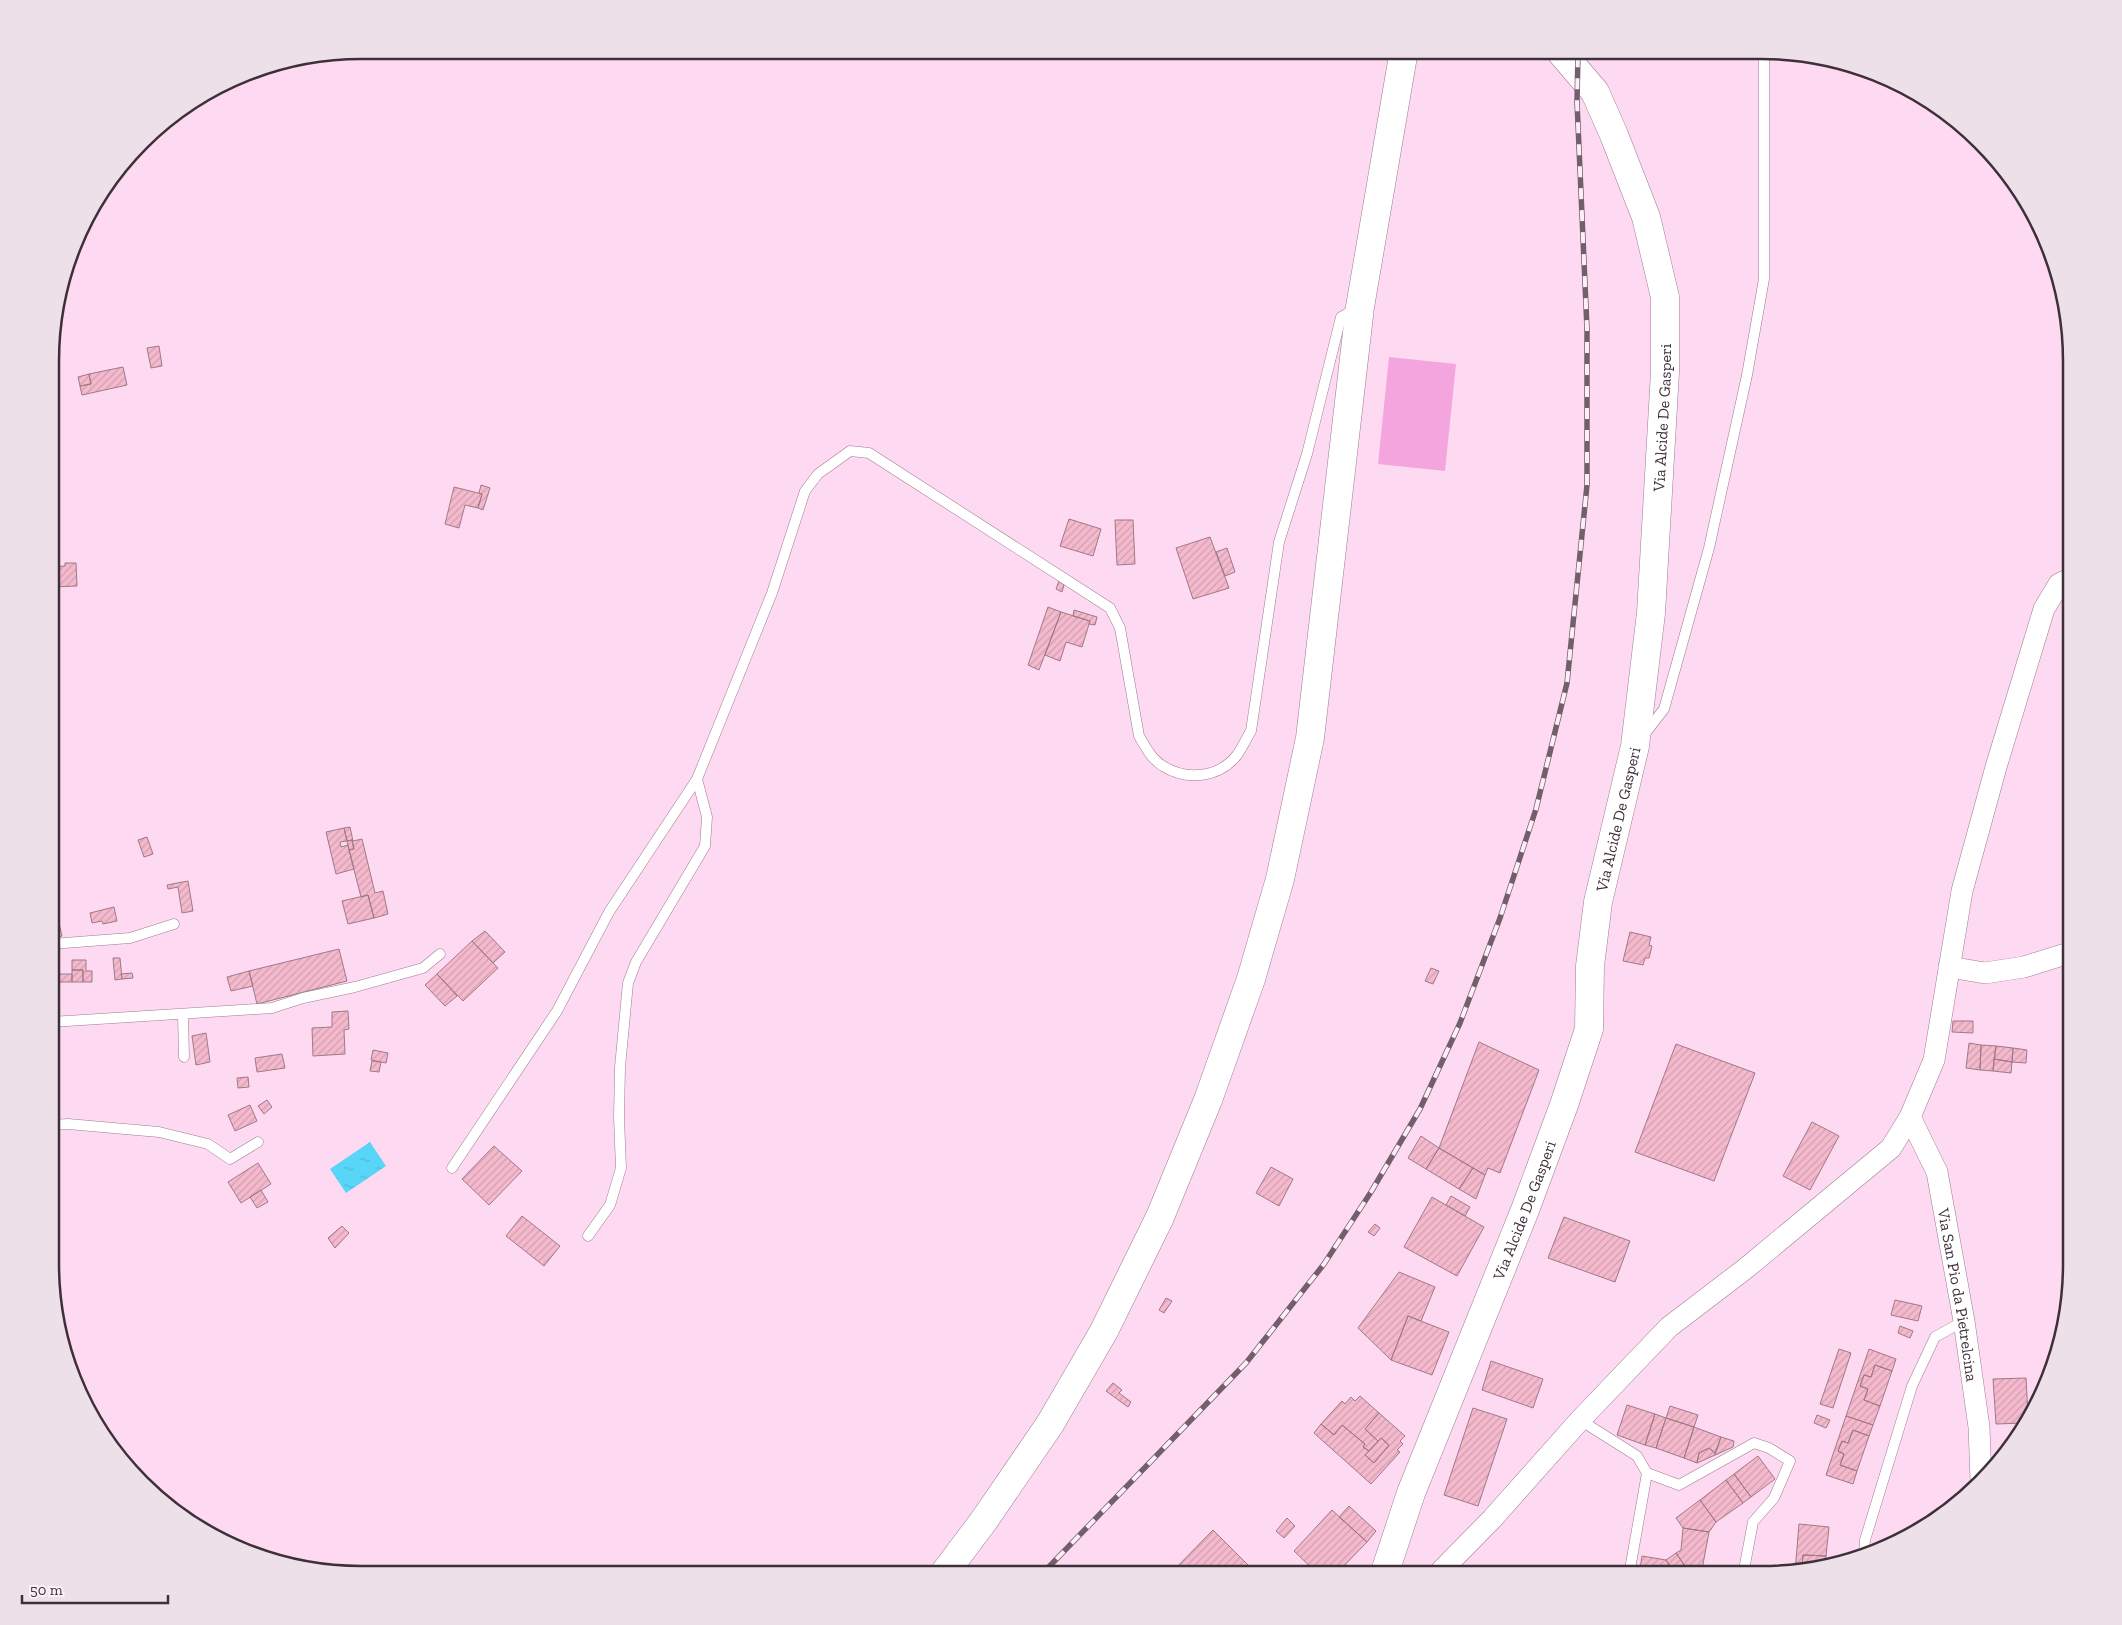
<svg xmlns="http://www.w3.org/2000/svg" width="2122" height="1625" viewBox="0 0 2122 1625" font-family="'Zilla Slab',serif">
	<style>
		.pitch { fill: #f5a5dd }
		.water { fill: url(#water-ripples) }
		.building { fill: url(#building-hatch); stroke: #a07985 }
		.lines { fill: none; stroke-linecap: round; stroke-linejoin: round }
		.lane-casing { stroke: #9c7c92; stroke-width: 11 }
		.street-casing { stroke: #9c7c92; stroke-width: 22 }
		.secondary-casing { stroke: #9c7c92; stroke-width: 29 }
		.primary-casing { stroke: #9c7c92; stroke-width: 29 }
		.lane { stroke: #fff; stroke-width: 10 }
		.street { stroke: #fff; stroke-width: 21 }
		.secondary { stroke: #fff; stroke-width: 28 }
		.primary { stroke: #fff; stroke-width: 28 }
		.rail-casing { stroke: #735f6c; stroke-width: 5.5 }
		.rail { stroke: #fdeff8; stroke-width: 4; stroke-dasharray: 11; stroke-linecap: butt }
		.labels { text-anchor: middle; stroke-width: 4.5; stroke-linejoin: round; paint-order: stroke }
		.street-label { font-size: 16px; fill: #3e3039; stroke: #fdeff8 }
		.rim { fill: none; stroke: #3e3039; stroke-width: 2.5 }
	</style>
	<defs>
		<pattern id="water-ripples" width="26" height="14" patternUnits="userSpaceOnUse" patternTransform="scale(1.25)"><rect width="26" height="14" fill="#58d6f7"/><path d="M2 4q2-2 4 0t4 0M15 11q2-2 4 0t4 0" fill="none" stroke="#4eb8d4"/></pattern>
		<pattern id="building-hatch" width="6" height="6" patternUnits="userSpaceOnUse" patternTransform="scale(1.25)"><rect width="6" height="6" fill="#f4b9cc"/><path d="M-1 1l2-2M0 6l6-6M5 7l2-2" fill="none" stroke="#d29fb0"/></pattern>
	</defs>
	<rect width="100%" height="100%" fill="#fedaf2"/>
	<path class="pitch" d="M1389,357L1456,364L1445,471L1378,464Z"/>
	<path class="water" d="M370,1142L386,1166L346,1193L330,1169Z"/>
	<path class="building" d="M159,346L162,366L151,368L147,348Z
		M123,367L127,385L82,395L80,386L91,384L89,374Z
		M89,374L91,384L80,386L78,377Z
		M481,485L490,488L483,510L478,508L482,494L479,493Z
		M454,487L482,494L478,508L465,505L459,528L445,524Z
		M1069,519L1101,529L1093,556L1060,546Z
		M1115,520H1133L1135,564L1117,565Z
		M1210,537L1229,588L1193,599L1176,548Z
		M1227,548L1235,572L1225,576L1216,552Z
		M65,563H76L77,586L52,587V567L65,566Z
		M1059,581L1064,585L1062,592L1056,589Z
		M1048,607L1061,612L1039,670L1028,665Z
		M1074,610L1097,617L1095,625L1089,624L1090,621L1073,616Z
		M1061,612L1090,621L1082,647L1066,642L1060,661L1045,655Z
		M350,827L353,841L362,839L375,893L383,891L388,914L374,918L368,895L361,897L349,850L354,849L352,840L347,841L344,828Z
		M344,828L347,841L340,842L341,847L348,845L354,869L336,874L326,832Z
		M147,837L153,854L144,857L138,840Z
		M352,840L354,849L349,850L347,841Z
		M188,881L193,911L182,913L178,887L168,889L167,885Z
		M368,895L374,918L348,924L342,901Z
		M114,907L117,921L103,924L102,921L92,923L90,913Z
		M58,919L62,936L51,939V920Z
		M485,931L505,952L493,963L472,941Z
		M1630,932L1651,937L1649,945L1652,946L1649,958H1645L1643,965L1623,961Z
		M472,941L498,968L463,1001L437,974Z
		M339,949L347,981L257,1004L249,971Z
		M113,958H120L122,979L115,980Z
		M72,960H86V971H92V982H83V970H72Z
		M1431,968L1439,971L1433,984L1425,981Z
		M72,970H83V982H72Z
		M249,971L253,986L231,991L227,977Z
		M132,973L133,978L122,979L121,974Z
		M57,974H72V982H57Z
		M437,974L457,996L445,1006L425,985Z
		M348,1011L349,1029L344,1030L345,1054L313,1056L312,1028L332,1027V1012Z
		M1953,1021H1973V1033L1952,1032Z
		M206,1033L210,1062L196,1065L192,1036Z
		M1479,1042L1539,1070L1500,1173L1488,1168L1485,1175L1439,1148Z
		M1969,1043L1981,1045L1980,1070L1966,1068Z
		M1676,1044L1755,1073L1714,1181L1635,1152Z
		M1981,1045L1996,1046L1993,1071L1980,1070Z
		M1996,1046L2013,1048L2012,1062L1994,1059Z
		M2013,1048L2027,1050L2026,1063L2012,1062Z
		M373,1050L388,1053L386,1063L371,1060Z
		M282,1054L285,1068L257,1072L255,1058Z
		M1994,1059L2012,1062L2011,1073L1993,1071Z
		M372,1061L381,1062L379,1072L370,1071Z
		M248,1077L249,1087L238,1088L237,1078Z
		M267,1100L272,1107L264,1114L258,1106Z
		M250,1105L257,1121L235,1131L228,1115Z
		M1812,1122L1839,1136L1810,1190L1783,1176Z
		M1421,1136L1439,1148L1426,1169L1408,1158Z
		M494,1146L522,1171L489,1205L462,1179Z
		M1439,1148L1473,1168L1459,1189L1426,1169Z
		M258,1163L271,1184L241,1203L228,1182Z
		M1271,1167L1293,1179L1279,1206L1256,1193Z
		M1473,1168L1485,1175L1476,1199L1459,1189Z
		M261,1190L268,1202L257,1208L250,1197Z
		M1451,1196L1470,1207L1465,1216L1446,1205Z
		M1432,1197L1484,1227L1457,1276L1404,1247Z
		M522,1216L560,1246L544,1266L506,1236Z
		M1564,1217L1630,1241L1615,1282L1548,1258Z
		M1375,1224L1380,1228L1374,1236L1368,1232Z
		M342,1226L349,1233L335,1248L328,1238Z
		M1399,1272L1435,1287L1421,1321L1408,1316L1391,1360L1358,1328Z
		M1166,1298L1172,1301L1164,1313L1159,1310Z
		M1895,1300L1922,1306L1918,1321L1891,1315Z
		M1408,1316L1449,1332L1432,1375L1391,1360Z
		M1900,1326L1913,1331L1910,1338L1898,1333Z
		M1839,1349L1851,1353L1833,1408L1820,1404Z
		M1869,1349L1896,1359L1892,1371L1875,1365L1871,1377L1864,1375L1860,1386L1868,1389L1864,1400L1880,1406L1873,1425L1846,1416Z
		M1491,1361L1543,1379L1533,1408L1482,1390Z
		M1875,1365L1892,1371L1880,1406L1864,1400L1868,1389L1860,1386L1864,1375L1871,1377Z
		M2026,1378L2028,1416L2024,1423L1996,1424L1993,1379Z
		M1113,1383L1122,1390L1119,1393L1131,1402L1128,1407L1106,1391Z
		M1360,1396L1379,1413L1365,1429L1378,1441L1369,1451L1363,1447L1365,1444L1342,1425L1334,1435L1321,1424L1342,1401L1345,1404L1351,1397L1355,1401Z
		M1627,1405L1655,1414L1645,1445L1617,1435Z
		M1670,1406L1698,1415L1694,1427L1666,1418Z
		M1473,1408L1507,1419L1478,1506L1444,1495Z
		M1379,1413L1405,1436L1400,1441L1403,1444L1397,1450L1400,1452L1371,1484L1314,1433L1321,1424L1334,1435L1342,1425L1365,1444L1363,1447L1369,1451L1365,1455L1374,1463L1389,1445L1381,1438L1378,1441L1365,1429Z
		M1655,1414L1666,1418L1656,1448L1645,1445Z
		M1817,1415L1830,1420L1826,1428L1814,1423Z
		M1846,1416L1873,1425L1869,1436L1853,1430L1848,1443L1842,1441L1838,1451L1844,1454L1840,1465L1857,1471L1853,1484L1826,1475Z
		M1666,1418L1694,1427L1684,1458L1656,1448Z
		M1694,1427L1721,1437L1715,1453L1709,1448L1699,1453L1697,1463L1684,1458Z
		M1853,1430L1869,1436L1857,1471L1840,1465L1844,1454L1838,1451L1842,1441L1848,1443Z
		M1721,1437L1734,1441L1733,1447L1715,1455Z
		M1381,1438L1389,1445L1374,1463L1365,1455Z
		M1709,1448L1715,1453V1455L1697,1463L1699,1453Z
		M1758,1456L1775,1479L1751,1497L1734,1474Z
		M1734,1474L1751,1497L1743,1503L1726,1480Z
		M1726,1480L1743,1503L1716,1522L1700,1500Z
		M1700,1500L1716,1522L1709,1532L1683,1528L1676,1518Z
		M1349,1506L1376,1531L1367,1542L1339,1517Z
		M1332,1510L1367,1542L1335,1575H1319L1294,1551Z
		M1287,1518L1295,1526L1284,1538L1276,1531Z
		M1799,1524L1829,1527L1826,1556L1803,1555L1802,1566L1825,1568L1795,1572Z
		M1683,1528L1709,1532L1701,1575H1691L1676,1553L1681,1550Z
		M1213,1530L1249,1566L1240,1575H1169Z
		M1676,1553L1691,1575H1676L1666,1560Z
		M1803,1555L1826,1556V1567L1802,1566Z
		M1642,1556L1666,1560L1676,1575H1639Z
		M1249,1566L1258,1575H1240Z"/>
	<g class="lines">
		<g class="lane-casing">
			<path id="lane" d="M1643,736L1664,709L1709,548L1747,375L1764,279V51
				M51,944L130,938L174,924
				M183,1014L184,1057
				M51,1022L272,1008L303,998L355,987L423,968L440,954
				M51,1125L68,1124L159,1132L208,1144L230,1159L258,1142
				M452,1168L557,1011L609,912L697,779L772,593L805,491L818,474L850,451L869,453L1110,608L1120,628L1139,736C1145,746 1152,760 1163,766C1187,781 1219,778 1237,755C1242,748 1246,739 1251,731L1279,542L1307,454L1341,317L1357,308
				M588,1236L610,1205L621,1168L619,1118L620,1067L628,983L636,962L705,846L707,817L697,779
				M1580,1420L1637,1456L1647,1473L1629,1575
				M1647,1473L1679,1485L1754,1443L1769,1448L1790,1461L1774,1498L1753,1522L1743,1575
				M1864,1555L1865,1540L1912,1386L1935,1337L1964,1321"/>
		</g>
		<g class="street-casing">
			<g id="street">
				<path d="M1949,967L1985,973L2024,967L2072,952"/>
				<path id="s1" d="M1910,1117L1937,1172L1964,1321L1979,1427L1981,1480"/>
				<path d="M1437,1575L1492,1519L1580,1420L1669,1327L1745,1269L1891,1148L1910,1117L1934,1060L1962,891L1996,767L2044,609L2059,584L2072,578"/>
			</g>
		</g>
		<g class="secondary-casing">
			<g id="secondary">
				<path id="s2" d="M1384,1575L1411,1493L1525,1210L1564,1105L1589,1029L1590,966L1598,902L1635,746L1651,613L1665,372V297L1646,217L1614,135L1595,92L1560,51"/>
			</g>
		</g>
		<g class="primary-casing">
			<path id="primary" d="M943,1575L985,1519L1050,1424L1104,1331L1160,1217L1208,1100L1251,979L1280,879L1310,738L1360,307L1404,50"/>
		</g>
		<use href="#lane" class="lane"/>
		<use href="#street" class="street"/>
		<use href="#secondary" class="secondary"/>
		<use href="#primary" class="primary"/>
		<g class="rail-casing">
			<path id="rail" d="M1041,1575L1246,1363L1324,1264L1371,1192L1420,1109L1460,1023L1500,918L1536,809L1567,683L1587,485V329L1577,102L1578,51"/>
		</g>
		<use href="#rail" class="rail"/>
	</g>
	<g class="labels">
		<g class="street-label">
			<text dy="6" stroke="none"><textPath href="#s2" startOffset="1201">Via Alcide De Gasperi</textPath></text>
			<text dy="6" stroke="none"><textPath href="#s2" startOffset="796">Via Alcide De Gasperi</textPath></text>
			<text dy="6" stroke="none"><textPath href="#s2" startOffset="391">Via Alcide De Gasperi</textPath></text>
			<text dy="6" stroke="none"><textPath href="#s1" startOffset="186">Via San Pio da Pietrelcina</textPath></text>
		</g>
	</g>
	<path d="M0 0H2122V1625H0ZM361 59H1761A302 302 0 0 1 2063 361V1264A302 302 0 0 1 1761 1566H361A302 302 0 0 1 59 1264V361A302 302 0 0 1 361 59Z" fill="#eee0e9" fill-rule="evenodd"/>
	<path class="rim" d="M361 59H1761A302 302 0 0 1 2063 361V1264A302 302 0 0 1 1761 1566H361A302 302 0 0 1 59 1264V361A302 302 0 0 1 361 59Z"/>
	<path d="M22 1595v8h146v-8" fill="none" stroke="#3e3039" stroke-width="2.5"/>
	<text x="30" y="1595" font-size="15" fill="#3e3039" stroke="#fdeff8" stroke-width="4" paint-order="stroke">50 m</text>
</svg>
